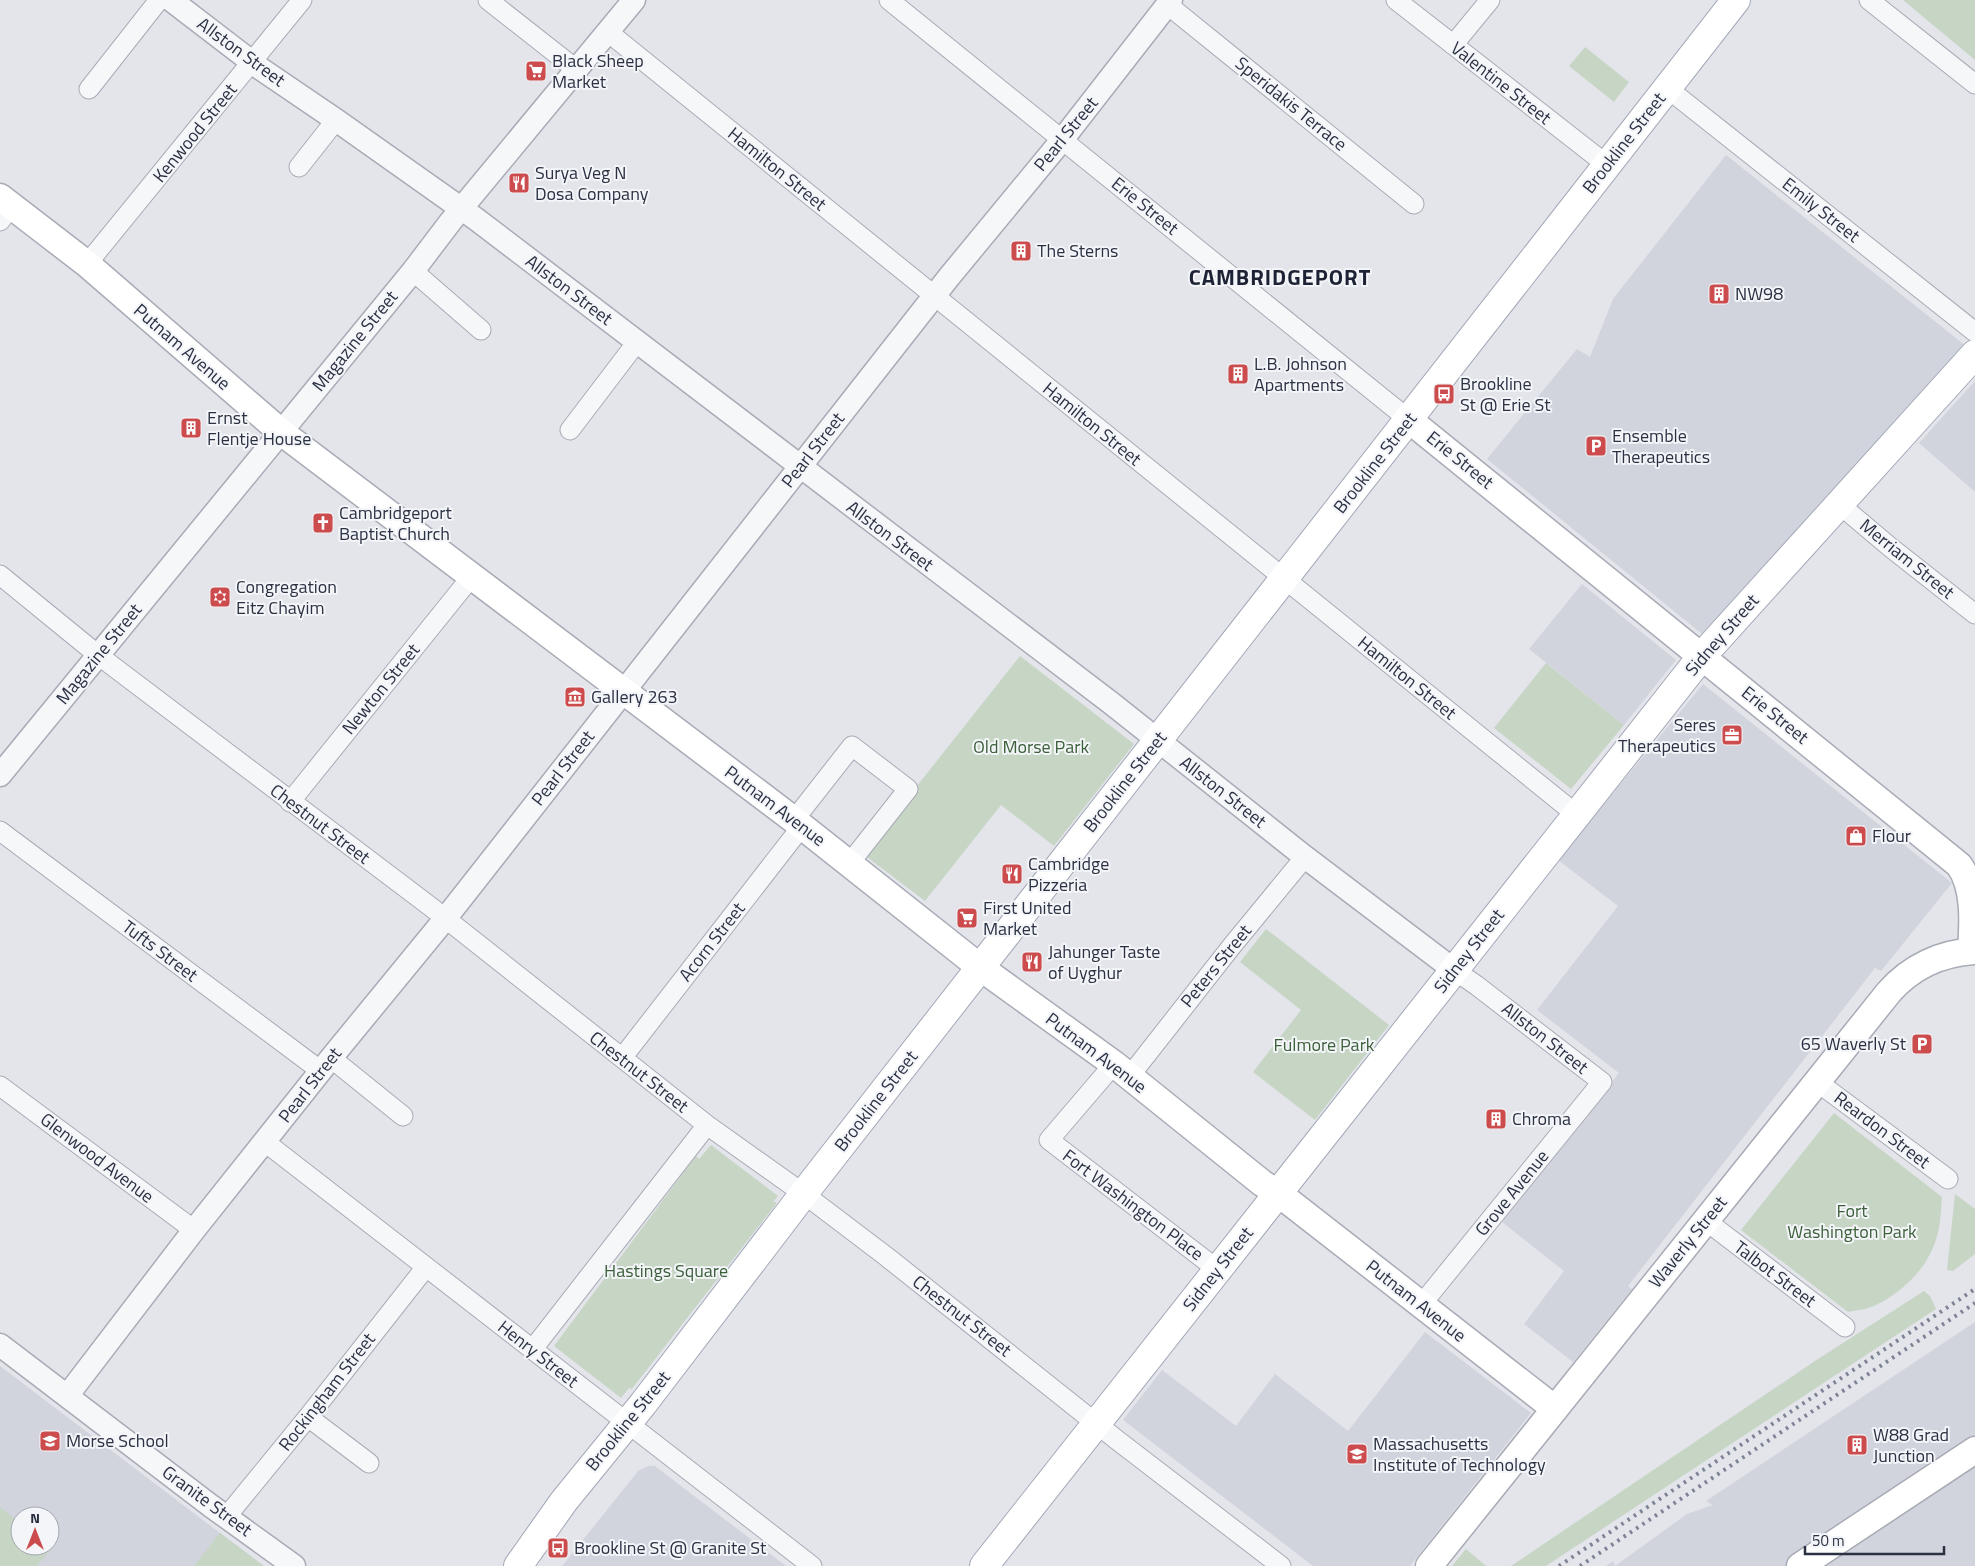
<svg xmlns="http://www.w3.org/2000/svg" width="1975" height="1566" viewBox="0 0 1975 1566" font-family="'Titillium Web',sans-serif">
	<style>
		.built { fill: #d1d4dd; fill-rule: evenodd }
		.green { fill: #c7d5c5 }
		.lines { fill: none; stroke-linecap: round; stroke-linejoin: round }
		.minor-casing { stroke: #a8abb5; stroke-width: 21 }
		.tertiary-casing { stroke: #a8abb5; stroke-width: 25 }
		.secondary-casing { stroke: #a8abb5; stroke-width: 29 }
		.primary-casing { stroke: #a3a8b7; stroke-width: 30 }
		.minor { stroke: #f6f7f9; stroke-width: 19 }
		.tertiary { stroke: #f6f7f9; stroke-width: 22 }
		.secondary { stroke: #fff; stroke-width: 26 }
		.primary { stroke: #fff; stroke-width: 28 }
		.rail { stroke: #7d8394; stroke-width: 4; stroke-dasharray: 2.5 5; stroke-linecap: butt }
		.labels { text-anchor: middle; stroke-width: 4; stroke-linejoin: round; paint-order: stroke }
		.street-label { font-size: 18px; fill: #2b3143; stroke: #f3f5f8 }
		.poi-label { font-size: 18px; fill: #2b3143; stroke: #f3f5f8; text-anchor: start }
		.park-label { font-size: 18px; fill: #3b5f39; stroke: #f3f5f8 }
		.district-label { font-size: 22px; font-weight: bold; letter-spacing: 1px; fill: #1d2234; stroke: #f3f5f8 }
	</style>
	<rect width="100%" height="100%" fill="#e3e5eb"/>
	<path class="built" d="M1726,155L1966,346L1702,634L1487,459L1577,349L1590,357L1613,299Z
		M1975,381V492L1919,443Z
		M1582,584L1676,660L1624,725L1529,649Z
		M1703,684L1952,883L1881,971L1875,968L1628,1286L1632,1289L1573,1362L1524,1324L1564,1271L1502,1222L1619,1073L1537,1010L1618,906L1558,860Z
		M1975,1322V1566H1606L1613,1561L1615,1566L1687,1514L1713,1505L1706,1501Z
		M1425,1332L1531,1413L1410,1566H1313L1123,1420L1162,1370L1236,1426L1275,1374L1348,1431Z
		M0,1366L220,1533L264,1566H0ZM20,1516H50V1546H20Z
		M649,1466H655L660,1470L786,1566H562L639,1470Z"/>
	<path class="green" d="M1903,0H1975V60Z
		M1585,47L1629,82L1614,102L1569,66Z
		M1020,656L1134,744L1054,846L1001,805L925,901L863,854Z
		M1546,663L1624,725L1571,789L1494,728Z
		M1266,929L1389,1025L1315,1120L1253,1072L1301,1010L1240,962Z
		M1834,1113L1942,1197C1941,1208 1941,1221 1938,1232C1931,1265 1904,1292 1874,1306C1866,1310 1856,1310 1848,1312L1741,1230Z
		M711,1145L778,1196L773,1202H776V1204L631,1390L630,1387L621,1398L554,1346L696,1156L699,1159Z
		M1955,1194L1975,1209V1254L1953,1271L1947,1270Z
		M1924,1291L1930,1296L1936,1309L1546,1566H1511L1818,1359Z
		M0,1507L20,1523V1546H49L52,1548L37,1566H0Z
		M220,1533L264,1566H194Z
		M1466,1549L1486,1566H1452Z"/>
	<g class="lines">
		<g class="minor-casing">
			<path id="minor" d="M488,0L577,70
				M889,0L1408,419
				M1396,0L1607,165
				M1869,0L1975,84
				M1168,5L1414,204
				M608,32L1577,815
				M1453,45L1490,0
				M1667,88L1975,332
				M89,89L159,0
				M299,167L336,120
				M0,221L12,206
				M87,264L302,0
				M413,271L481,330
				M570,430L637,342
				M1839,504L1890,547L1975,614
				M0,575L98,655L431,907L707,1125L804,1194L887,1257L1117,1440L1281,1566
				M290,802L472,576
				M794,820L852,746L908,789L849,864
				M0,831L321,1071
				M331,1058L403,1116
				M622,1058L802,826
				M1114,1064L1049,1140L1218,1270
				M1129,1077L1231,947L1305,857
				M1816,1081L1948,1179
				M0,1086L194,1230
				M265,1142L812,1566
				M1705,1220L1845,1327
				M1421,1305L1602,1082L1476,985L1454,970
				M532,1350L707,1125
				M308,1417L369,1463
				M227,1516L308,1417L426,1267"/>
		</g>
		<g class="tertiary-casing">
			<path id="tertiary" d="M171,0L261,69L336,120L476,219L1111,703L1305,857L1454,970
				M0,775L413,271L451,221L634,0
				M0,1345L211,1506L294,1566
				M67,1396L194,1230L331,1058L445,919L949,277L1062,140L1171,0"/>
		</g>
		<g class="secondary-casing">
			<path id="secondary" d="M0,197L87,264L281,432L794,820L981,968L1114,1064L1262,1183L1278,1193L1555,1409
				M1408,419L1959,865C1975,887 1973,922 1971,951
				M1429,1566L1889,992C1911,967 1941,953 1975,951
				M1800,1566L1975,1450"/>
		</g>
		<g class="primary-casing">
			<path id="primary" d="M518,1566L564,1501L643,1404L815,1179L1736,0
				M984,1566L1702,656L1975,354"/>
		</g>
		<use href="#minor" class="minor"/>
		<use href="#tertiary" class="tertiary"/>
		<use href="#secondary" class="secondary"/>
		<use href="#primary" class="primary"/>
		<path class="rail" d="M1559,1566L1975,1289
			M1580,1566L1975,1303"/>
	</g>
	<defs>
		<g id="supermarket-square" transform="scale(1.125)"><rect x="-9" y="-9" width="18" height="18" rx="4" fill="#cc4c4e" stroke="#f3f5f8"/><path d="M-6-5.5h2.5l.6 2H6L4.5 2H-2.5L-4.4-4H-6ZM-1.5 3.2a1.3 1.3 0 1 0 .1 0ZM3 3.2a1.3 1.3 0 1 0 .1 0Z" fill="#fff"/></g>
		<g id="restaurant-square" transform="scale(1.125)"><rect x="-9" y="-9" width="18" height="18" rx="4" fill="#cc4c4e" stroke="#f3f5f8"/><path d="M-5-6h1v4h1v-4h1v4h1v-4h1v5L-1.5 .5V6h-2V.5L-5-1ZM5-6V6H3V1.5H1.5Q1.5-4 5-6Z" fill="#fff"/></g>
		<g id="building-square" transform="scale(1.125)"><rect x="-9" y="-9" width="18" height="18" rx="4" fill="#cc4c4e" stroke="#f3f5f8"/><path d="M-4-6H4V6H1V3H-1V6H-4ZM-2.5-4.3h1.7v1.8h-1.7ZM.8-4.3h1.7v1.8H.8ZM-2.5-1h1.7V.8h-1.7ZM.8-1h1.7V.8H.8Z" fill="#fff"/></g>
		<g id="bus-square" transform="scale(1.125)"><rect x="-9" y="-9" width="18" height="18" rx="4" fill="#cc4c4e" stroke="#f3f5f8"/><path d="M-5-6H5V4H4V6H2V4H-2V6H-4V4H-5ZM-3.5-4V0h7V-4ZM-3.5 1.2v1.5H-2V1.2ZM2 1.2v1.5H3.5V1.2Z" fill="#fff"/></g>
		<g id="parking-square" transform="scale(1.125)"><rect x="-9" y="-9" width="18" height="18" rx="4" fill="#cc4c4e" stroke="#f3f5f8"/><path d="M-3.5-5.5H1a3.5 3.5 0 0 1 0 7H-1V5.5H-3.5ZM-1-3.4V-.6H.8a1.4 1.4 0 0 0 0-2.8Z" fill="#fff"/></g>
		<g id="church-square" transform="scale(1.125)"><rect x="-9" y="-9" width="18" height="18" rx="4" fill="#cc4c4e" stroke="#f3f5f8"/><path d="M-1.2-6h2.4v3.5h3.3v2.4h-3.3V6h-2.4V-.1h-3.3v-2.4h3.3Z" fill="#fff"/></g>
		<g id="synagogue-square" transform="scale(1.125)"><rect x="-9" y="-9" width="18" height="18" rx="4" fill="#cc4c4e" stroke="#f3f5f8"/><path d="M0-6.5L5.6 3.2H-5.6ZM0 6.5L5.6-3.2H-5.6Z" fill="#fff"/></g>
		<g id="museum-square" transform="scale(1.125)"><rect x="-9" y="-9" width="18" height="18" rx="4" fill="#cc4c4e" stroke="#f3f5f8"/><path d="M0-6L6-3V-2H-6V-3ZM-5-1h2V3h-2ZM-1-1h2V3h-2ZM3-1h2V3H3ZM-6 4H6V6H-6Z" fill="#fff"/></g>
		<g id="office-square" transform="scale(1.125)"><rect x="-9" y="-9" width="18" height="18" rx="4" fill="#cc4c4e" stroke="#f3f5f8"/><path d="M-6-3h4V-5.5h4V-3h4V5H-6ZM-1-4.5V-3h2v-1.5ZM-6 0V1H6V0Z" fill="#fff"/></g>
		<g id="shop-square" transform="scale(1.125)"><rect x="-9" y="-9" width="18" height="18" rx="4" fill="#cc4c4e" stroke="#f3f5f8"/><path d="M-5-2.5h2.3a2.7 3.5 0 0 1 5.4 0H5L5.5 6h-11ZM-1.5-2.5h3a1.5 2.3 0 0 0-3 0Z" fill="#fff"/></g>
		<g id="school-square" transform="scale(1.125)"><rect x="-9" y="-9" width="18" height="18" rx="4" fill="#cc4c4e" stroke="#f3f5f8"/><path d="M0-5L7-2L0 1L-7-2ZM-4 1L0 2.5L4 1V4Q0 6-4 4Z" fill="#fff"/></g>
		<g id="university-square" transform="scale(1.125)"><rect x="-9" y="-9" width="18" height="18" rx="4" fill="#cc4c4e" stroke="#f3f5f8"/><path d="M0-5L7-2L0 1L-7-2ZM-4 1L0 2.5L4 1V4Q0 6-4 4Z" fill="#fff"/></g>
	</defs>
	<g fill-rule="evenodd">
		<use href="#supermarket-square" x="536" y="71"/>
		<use href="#restaurant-square" x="519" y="183"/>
		<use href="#building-square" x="1021" y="251"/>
		<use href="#building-square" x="1719" y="294"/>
		<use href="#building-square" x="1238" y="374"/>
		<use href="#bus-square" x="1444" y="394"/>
		<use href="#building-square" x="191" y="428"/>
		<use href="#parking-square" x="1596" y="446"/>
		<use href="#church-square" x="323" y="523"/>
		<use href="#synagogue-square" x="220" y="597"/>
		<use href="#museum-square" x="575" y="697"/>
		<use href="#office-square" x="1732" y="735"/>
		<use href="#shop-square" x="1856" y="836"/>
		<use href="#restaurant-square" x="1012" y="874"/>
		<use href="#supermarket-square" x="967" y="918"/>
		<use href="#restaurant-square" x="1032" y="962"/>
		<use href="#parking-square" x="1922" y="1044"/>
		<use href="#building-square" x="1496" y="1119"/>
		<use href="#school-square" x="50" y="1441"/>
		<use href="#building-square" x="1857" y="1445"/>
		<use href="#university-square" x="1357" y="1454"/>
		<use href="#bus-square" x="558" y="1548"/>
	</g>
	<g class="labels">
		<g class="street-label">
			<text transform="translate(241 52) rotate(36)" y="6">Allston Street</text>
			<text transform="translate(1501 83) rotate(38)" y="6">Valentine Street</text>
			<text transform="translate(1291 104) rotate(39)" y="6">Speridakis Terrace</text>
			<text transform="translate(195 133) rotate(-51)" y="6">Kenwood Street</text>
			<text transform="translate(1066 134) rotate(-51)" y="6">Pearl Street</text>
			<text transform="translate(1624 143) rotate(-52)" y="6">Brookline Street</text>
			<text transform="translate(777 169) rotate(39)" y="6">Hamilton Street</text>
			<text transform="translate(1145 206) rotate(39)" y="6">Erie Street</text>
			<text transform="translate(1821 210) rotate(38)" y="6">Emily Street</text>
			<text transform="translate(569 290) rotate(37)" y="6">Allston Street</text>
			<text transform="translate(355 341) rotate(-51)" y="6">Magazine Street</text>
			<text transform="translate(182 347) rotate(41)" y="6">Putnam Avenue</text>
			<text transform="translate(1092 424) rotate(39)" y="6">Hamilton Street</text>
			<text transform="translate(813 450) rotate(-52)" y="6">Pearl Street</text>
			<text transform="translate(1460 460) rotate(39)" y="6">Erie Street</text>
			<text transform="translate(1375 463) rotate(-52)" y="6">Brookline Street</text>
			<text transform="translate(890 536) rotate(37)" y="6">Allston Street</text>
			<text transform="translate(1907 559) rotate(39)" y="6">Merriam Street</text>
			<text transform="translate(1722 635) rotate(-49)" y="6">Sidney Street</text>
			<text transform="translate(99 654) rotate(-51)" y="6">Magazine Street</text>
			<text transform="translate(1407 678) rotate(39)" y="6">Hamilton Street</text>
			<text transform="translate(381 689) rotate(-51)" y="6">Newton Street</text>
			<text transform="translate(1775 715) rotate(39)" y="6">Erie Street</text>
			<text transform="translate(563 768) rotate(-52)" y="6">Pearl Street</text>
			<text transform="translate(1125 782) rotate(-52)" y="6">Brookline Street</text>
			<text transform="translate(1223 792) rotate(38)" y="6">Allston Street</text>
			<text transform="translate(775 806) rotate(37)" y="6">Putnam Avenue</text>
			<text transform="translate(320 824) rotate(37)" y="6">Chestnut Street</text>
			<text transform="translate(712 942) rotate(-52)" y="6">Acorn Street</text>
			<text transform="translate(160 951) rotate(37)" y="6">Tufts Street</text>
			<text transform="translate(1469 951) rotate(-52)" y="6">Sidney Street</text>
			<text transform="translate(1216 966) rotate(-51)" y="6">Peters Street</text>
			<text transform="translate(1545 1038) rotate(38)" y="6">Allston Street</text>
			<text transform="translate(1096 1053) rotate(37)" y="6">Putnam Avenue</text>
			<text transform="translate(639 1072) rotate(38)" y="6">Chestnut Street</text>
			<text transform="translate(310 1085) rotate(-52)" y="6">Pearl Street</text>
			<text transform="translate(876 1101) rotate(-52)" y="6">Brookline Street</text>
			<text transform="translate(1882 1130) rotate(37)" y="6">Reardon Street</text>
			<text transform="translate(97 1158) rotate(37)" y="6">Glenwood Avenue</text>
			<text transform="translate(1512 1193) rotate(-51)" y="6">Grove Avenue</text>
			<text transform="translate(1133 1205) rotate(37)" y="6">Fort Washington Place</text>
			<text transform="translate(1688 1242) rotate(-51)" y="6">Waverly Street</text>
			<text transform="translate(1218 1269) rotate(-52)" y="6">Sidney Street</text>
			<text transform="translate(1775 1274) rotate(37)" y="6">Talbot Street</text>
			<text transform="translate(1416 1301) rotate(38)" y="6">Putnam Avenue</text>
			<text transform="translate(962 1316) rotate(38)" y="6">Chestnut Street</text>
			<text transform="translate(538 1354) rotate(38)" y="6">Henry Street</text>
			<text transform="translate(327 1392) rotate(-52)" y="6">Rockingham Street</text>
			<text transform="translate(628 1421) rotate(-51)" y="6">Brookline Street</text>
			<text transform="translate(207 1501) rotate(36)" y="6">Granite Street</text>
		</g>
		<g class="poi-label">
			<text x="552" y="67">Black Sheep<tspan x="552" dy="21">Market</tspan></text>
			<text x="535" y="179">Surya Veg N<tspan x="535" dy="21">Dosa Company</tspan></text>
			<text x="1037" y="257">The Sterns</text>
			<text x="1735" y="300">NW98</text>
			<text x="1254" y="370">L.B. Johnson<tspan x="1254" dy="21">Apartments</tspan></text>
			<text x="1460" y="390">Brookline<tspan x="1460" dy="21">St @ Erie St</tspan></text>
			<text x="207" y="424">Ernst<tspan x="207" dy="21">Flentje House</tspan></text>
			<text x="1612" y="442">Ensemble<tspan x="1612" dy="21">Therapeutics</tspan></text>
			<text x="339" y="519">Cambridgeport<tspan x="339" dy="21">Baptist Church</tspan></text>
			<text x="236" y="593">Congregation<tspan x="236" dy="21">Eitz Chayim</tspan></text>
			<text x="591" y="703">Gallery 263</text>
			<text x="1716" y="731" text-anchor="end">Seres<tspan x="1716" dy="21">Therapeutics</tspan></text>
			<text x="1872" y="842">Flour</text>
			<text x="1028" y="870">Cambridge<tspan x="1028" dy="21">Pizzeria</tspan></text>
			<text x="983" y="914">First United<tspan x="983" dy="21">Market</tspan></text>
			<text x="1048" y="958">Jahunger Taste<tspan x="1048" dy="21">of Uyghur</tspan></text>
			<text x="1906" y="1050" text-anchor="end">65 Waverly St</text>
			<text x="1512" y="1125">Chroma</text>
			<text x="1873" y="1441">W88 Grad<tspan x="1873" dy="21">Junction</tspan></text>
			<text x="66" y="1447">Morse School</text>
			<text x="1373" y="1450">Massachusetts<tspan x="1373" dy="21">Institute of Technology</tspan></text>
			<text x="574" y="1554">Brookline St @ Granite St</text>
		</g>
		<g class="park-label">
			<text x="1031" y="753">Old Morse Park</text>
			<text x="1324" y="1051">Fulmore Park</text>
			<text x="1852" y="1217">Fort<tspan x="1852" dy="21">Washington Park</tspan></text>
			<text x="666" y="1277">Hastings Square</text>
		</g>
		<g class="district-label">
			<text x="1280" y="285">CAMBRIDGEPORT</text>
		</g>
	</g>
	<g transform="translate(35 1531)"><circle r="24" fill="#f3f5f8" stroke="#a3a7b0"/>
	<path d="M0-4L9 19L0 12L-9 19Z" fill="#cc4c4e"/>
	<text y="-8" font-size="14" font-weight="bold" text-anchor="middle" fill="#2b3143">N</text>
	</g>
	<path d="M1805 1546v8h139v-8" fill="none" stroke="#2b3143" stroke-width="2.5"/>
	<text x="1812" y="1546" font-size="15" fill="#2b3143" stroke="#f3f5f8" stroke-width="4" paint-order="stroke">50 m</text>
</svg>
